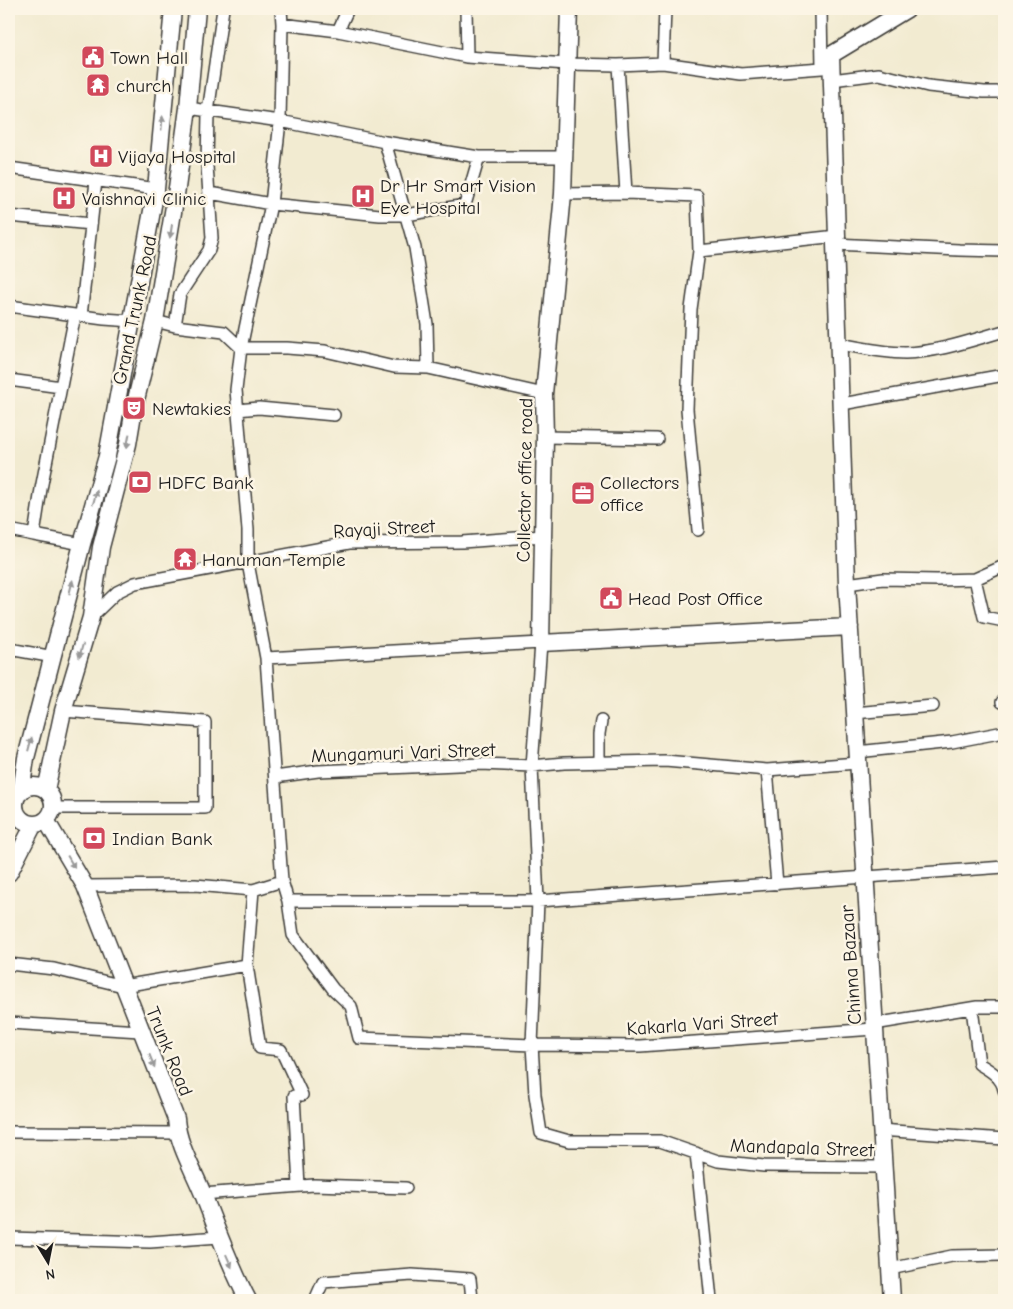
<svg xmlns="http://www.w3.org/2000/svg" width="1013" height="1309" viewBox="0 0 1013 1309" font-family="'Comic Neue',sans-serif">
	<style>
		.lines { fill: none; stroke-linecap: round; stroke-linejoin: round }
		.street-casing { stroke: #3c3b37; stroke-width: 14 }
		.secondary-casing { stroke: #3c3b37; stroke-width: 19 }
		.street { stroke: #fff; stroke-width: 11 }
		.secondary { stroke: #fff; stroke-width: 16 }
		.oneway { fill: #999 }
		.labels { text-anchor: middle; stroke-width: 5; stroke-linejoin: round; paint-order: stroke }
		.poi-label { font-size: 19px; fill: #1c1c1c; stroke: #fcf5e5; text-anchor: start }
		.street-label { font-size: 19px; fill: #1c1c1c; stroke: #fcf5e5 }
	</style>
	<rect width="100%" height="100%" fill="#fcf5e5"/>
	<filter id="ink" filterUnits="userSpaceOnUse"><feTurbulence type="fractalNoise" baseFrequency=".02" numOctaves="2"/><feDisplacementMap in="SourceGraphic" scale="10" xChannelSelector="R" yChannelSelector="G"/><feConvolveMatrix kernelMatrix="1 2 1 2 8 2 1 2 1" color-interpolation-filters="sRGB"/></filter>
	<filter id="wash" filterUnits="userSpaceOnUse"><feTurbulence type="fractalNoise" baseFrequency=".0096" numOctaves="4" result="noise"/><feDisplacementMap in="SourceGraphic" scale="20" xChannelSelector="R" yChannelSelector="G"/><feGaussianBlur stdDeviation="1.12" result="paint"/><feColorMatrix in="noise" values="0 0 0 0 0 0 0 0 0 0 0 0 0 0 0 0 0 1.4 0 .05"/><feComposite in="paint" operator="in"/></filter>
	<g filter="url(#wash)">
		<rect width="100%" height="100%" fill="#f2ebd1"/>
	</g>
	<g filter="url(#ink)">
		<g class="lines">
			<g class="street-casing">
				<path id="street" d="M281,9L282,24
					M466,9L467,57
					M821,9L822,68
					M338,31L348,9
					M663,63L665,9
					M618,65L626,193
					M832,80L879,74L928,86L984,92H1004
					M188,108L280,121L385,142L415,248L427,324L428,368L544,394
					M385,142L479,157H565
					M9,168L156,189
					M210,193L271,204L380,215H406L465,205L479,157
					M563,194L626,193L697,196L699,251L837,236
					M9,216L91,224
					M835,244L959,250L1004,251
					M9,306L104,319L133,321
					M75,315L41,489L34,535L82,544
					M81,316L96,181
					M155,321L175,326L224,332L241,348L236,390L248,530V563L266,658L541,643L532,766L538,901L532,1045L535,1095L541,1133L569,1141H660L718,1161L764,1166L883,1167
					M175,326L180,294L209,250L212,238L207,166L208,112L223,9
					M840,344C861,348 884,353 905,353C939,352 972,340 1004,331
					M428,368L394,367L325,351L287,348H241L271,204L280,121L282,24L338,31L467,57L567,64L618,65L663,63L741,74L822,68L831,55
					M9,380L61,387
					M842,404L1004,375
					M237,410L259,408L334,415
					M545,437L657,439
					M9,530L34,535
					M698,530L687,409L691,309L699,251
					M975,579L984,617L1004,621
					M847,584L883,579L937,580L975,579L1004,566
					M91,617L117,592L135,583L349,543L462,542L543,536
					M9,649L54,657
					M266,658L282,881L288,901
					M1002,702L1004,701
					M854,713L933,706
					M857,752L952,742L1004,732
					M599,762V734L601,721
					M767,770L777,884
					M275,777L318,771L481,764L532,766L564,763L665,761L767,770L857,763
					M53,808H205V722L63,711
					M253,890L282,881
					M9,964L54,969L123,986L247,965L253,890L195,885L85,886
					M247,965L260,1048L281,1050L302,1095
					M972,1008L979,1064C989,1070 1002,1077 1004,1090
					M9,1023L140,1031
					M874,1024L977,1007H1004
					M874,1029L640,1046L532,1045L359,1038L351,1006L333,989L293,935L288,901H538L1004,867
					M294,1096L299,1186
					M880,1130L1004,1139
					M9,1132L177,1133
					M696,1153L711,1300
					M203,1194L314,1185L406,1188
					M9,1238L150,1242L219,1237
					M890,1269L952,1256L1004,1255
					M315,1300L323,1282L412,1275L470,1279L472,1300"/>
			</g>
			<g class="secondary-casing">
				<path id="secondary" d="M569,9L563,194L544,394L545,437L541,643L850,627
					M15 805a19 19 0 1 1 38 0a19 19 0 1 1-38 0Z
					M46,790L63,711L91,617L101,547L128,444L134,408L155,321L177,188L188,108L197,9
					M21,792L26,758L82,544L107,456L156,189L173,9
					M46,820L85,886L176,1119C178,1145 193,1169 203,1194C217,1230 230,1266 248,1300
					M9,873L34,824
					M892,1300L847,584L835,244L837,236L831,55L907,9"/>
			</g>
			<use href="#street" class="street"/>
			<use href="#secondary" class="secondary"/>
		</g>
		<defs><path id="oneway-solid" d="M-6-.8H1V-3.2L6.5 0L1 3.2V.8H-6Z" transform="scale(1.25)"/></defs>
		<g class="oneway">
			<use href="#oneway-solid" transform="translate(162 123) rotate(-85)"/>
			<use href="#oneway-solid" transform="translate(171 231) rotate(99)"/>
			<use href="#oneway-solid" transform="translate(128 441) rotate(101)"/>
			<use href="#oneway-solid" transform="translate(95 497) rotate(-74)"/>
			<use href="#oneway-solid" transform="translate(71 587) rotate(-76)"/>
			<use href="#oneway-solid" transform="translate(81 651) rotate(106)"/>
			<use href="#oneway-solid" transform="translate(30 744) rotate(-75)"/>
			<use href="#oneway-solid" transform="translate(71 862) rotate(60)"/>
			<use href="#oneway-solid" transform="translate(152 1061) rotate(68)"/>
			<use href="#oneway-solid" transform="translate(229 1261) rotate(66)"/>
		</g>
	</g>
	<defs>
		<g id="civic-square" transform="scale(1.25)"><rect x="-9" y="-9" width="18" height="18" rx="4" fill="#d1495b" stroke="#fcf5e5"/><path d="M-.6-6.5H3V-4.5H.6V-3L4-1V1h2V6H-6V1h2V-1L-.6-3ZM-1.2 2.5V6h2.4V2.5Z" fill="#fff"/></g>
		<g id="temple-square" transform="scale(1.25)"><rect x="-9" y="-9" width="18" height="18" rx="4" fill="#d1495b" stroke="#fcf5e5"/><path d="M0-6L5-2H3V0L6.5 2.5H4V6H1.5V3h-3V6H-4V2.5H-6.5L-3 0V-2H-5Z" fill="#fff"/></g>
		<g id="hospital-square" transform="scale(1.25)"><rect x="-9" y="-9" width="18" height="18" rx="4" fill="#d1495b" stroke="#fcf5e5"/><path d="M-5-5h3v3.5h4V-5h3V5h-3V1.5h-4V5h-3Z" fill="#fff"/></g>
		<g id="theatre-square" transform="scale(1.25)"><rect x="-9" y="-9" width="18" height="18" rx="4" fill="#d1495b" stroke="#fcf5e5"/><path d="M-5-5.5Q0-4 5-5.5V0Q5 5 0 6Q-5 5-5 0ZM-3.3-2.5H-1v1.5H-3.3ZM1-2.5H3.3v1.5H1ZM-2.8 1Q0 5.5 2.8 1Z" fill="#fff"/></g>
		<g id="bank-square" transform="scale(1.25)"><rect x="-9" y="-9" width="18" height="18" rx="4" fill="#d1495b" stroke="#fcf5e5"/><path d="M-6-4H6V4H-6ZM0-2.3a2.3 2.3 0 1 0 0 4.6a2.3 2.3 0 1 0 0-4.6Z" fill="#fff"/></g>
		<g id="office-square" transform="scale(1.25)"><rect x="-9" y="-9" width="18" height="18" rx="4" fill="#d1495b" stroke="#fcf5e5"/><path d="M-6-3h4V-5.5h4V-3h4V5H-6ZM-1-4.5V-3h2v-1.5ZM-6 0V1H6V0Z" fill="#fff"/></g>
	</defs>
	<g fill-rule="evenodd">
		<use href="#civic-square" x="93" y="57"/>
		<use href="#temple-square" x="98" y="85"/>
		<use href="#hospital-square" x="101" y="156"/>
		<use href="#hospital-square" x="363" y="196"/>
		<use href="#hospital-square" x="64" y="198"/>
		<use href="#theatre-square" x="134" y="408"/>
		<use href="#bank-square" x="140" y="482"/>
		<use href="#office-square" x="583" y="493"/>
		<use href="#temple-square" x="185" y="559"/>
		<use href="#civic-square" x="611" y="598"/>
		<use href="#bank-square" x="94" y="838"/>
	</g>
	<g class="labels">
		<g class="poi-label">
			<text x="110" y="64">Town Hall</text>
			<text x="116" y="92">church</text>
			<text x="118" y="163">Vijaya Hospital</text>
			<text x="380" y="192">Dr Hr Smart Vision<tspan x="380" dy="22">Eye Hospital</tspan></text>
			<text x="82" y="205">Vaishnavi Clinic</text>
			<text x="152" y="415">Newtakies</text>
			<text x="158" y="489">HDFC Bank</text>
			<text x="600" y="489">Collectors<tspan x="600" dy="22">office</tspan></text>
			<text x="202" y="566">Hanuman Temple</text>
			<text x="628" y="605">Head Post Office</text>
			<text x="112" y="845">Indian Bank</text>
		</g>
		<g class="street-label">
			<text transform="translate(134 310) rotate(-78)" y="7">Grand Trunk Road</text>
			<text transform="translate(524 480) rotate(-89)" y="7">Collector office road</text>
			<text transform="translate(384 528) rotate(-3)" y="7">Rayaji Street</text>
			<text transform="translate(403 752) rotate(-2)" y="7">Mungamuri Vari Street</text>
			<text transform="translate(850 965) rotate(-94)" y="7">Chinna Bazaar</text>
			<text transform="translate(702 1023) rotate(-4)" y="7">Kakarla Vari Street</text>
			<text transform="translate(170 1051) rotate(68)" y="7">Trunk Road</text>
			<text transform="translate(802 1147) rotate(2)" y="7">Mandapala Street</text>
		</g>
	</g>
	<rect width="1013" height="1309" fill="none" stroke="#fcf5e5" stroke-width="30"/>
	<g transform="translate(48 1262) rotate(170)" stroke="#fcf5e5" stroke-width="4" paint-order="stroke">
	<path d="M0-4L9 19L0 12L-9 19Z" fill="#1c1c1c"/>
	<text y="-8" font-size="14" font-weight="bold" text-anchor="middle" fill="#1c1c1c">N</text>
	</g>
</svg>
